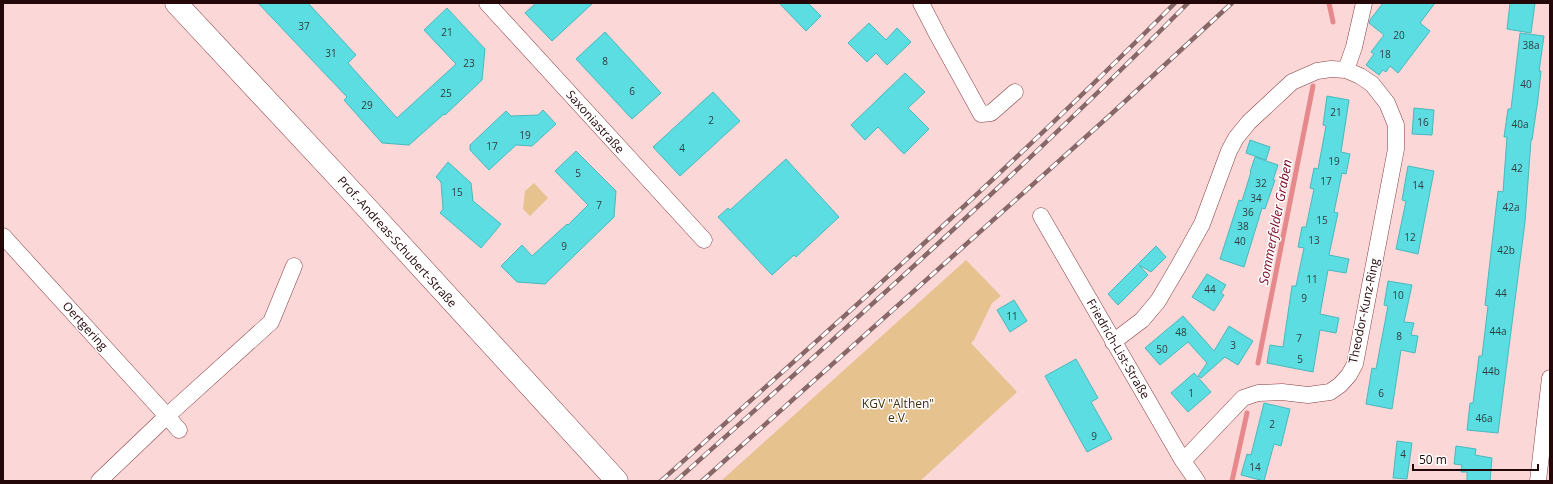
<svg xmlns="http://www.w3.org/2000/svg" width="1553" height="484" viewBox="0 0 1553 484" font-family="'Open Sans',sans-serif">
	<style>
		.green { fill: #e5c28e }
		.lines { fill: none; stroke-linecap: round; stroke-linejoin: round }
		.stream { stroke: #e6898c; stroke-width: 5 }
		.building { fill: #5bdde1; stroke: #49b9bd }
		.street-casing { stroke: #873e43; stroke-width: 17 }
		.secondary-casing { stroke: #873e43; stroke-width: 23 }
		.street { stroke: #fff; stroke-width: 16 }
		.secondary { stroke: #fff; stroke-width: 22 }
		.rail-casing { stroke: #876768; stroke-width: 4.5 }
		.rail { stroke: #fff; stroke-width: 3; stroke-dasharray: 9; stroke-linecap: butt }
		.labels { text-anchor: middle; stroke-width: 3; stroke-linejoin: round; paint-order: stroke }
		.number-label { font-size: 10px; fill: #323c3f }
		.street-label { font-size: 12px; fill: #240709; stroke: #fff }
		.park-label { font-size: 12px; fill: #44300c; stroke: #fff }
		.water-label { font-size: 13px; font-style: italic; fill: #7a0621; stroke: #fff }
	</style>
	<rect width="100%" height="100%" fill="#fbd7d7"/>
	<path class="green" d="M534,183L548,198L530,216L523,209L525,191Z
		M966,260L1001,296L992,303L974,340L971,343L1017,392L920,481H721Z"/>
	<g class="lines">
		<path class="stream" d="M1329,3L1333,22
			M1258,363L1313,86
			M1232,481L1247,413"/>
	</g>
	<path class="building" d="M258,3H308L356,55L348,63L397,118L456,64L424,30L447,8L485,49L482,80L445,115L444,114L409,145L382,143L344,100L347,97Z
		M536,3H593L552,41L525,13Z
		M779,3H808L821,16L806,31Z
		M1383,3H1435L1420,23L1430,31L1398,73L1390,66L1386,72L1383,70L1379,75L1366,65L1374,54L1371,52L1384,35L1369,23L1370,20Z
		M1510,3H1535L1531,33L1507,29Z
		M869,23L886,40L897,28L911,42L887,65L876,53L867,62L848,43Z
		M605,32L661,93L632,119L576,59Z
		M1520,33L1544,36L1539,71H1541L1538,99L1532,140H1531L1525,222L1498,433L1467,430L1470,403H1473L1479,356H1482L1488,306L1485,305L1498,191L1503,192L1507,137H1504L1508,109H1511Z
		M905,73L925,92L908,108L929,129L904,154L878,127L865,140L851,125Z
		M713,92L740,121L680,176L653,147Z
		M1327,96L1349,100L1341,152L1350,154L1346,174L1342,173L1334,212L1338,213L1329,255L1349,259L1346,273L1328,270L1320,314L1339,318L1336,333L1320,330L1313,372L1267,363L1270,345L1283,347L1292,286H1296L1304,248L1298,247L1302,227H1306L1314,189L1310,188L1314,168L1318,169L1326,126L1323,125Z
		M1414,108L1434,110L1432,135L1412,134Z
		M543,110L556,124L532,146L516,145L489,170L470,150V145L506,111L511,116L538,115Z
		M1250,140L1270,147L1266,160L1246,153Z
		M576,151L616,191L614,217L545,284L517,282L501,266L522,245L532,256L567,224L568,225L588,205L555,171Z
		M1255,157L1278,165L1273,180H1275L1265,209L1262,208L1244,267L1220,259L1239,200L1242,201L1251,172H1250Z
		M786,159L839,217L796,257L794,255L772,275L718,217L728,208L730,210Z
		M448,162L471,183L473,201L501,224L481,248L440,213L443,209L441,182L436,177Z
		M1408,166L1434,171L1418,254L1396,249L1406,201L1402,200Z
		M1156,246L1166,257L1151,272L1139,265L1148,275L1118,305L1108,294Z
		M1207,274L1226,285L1221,293L1224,295L1214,311L1192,297Z
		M1388,281L1412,285L1404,322L1414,323L1411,335L1418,336L1415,353L1401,350L1392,409L1366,404L1372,368L1376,369L1388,306L1384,305Z
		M1014,300L1027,321L1010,332L997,310Z
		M1183,316L1214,351L1229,326L1253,341L1238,365L1225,357L1201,378L1198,376L1207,363L1188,342L1160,365L1145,348Z
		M1076,359L1098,398L1091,402L1112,439L1087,452L1045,376Z
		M1194,373L1211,392L1188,412L1171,393Z
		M1264,403L1290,409L1281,446L1274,444L1264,481L1241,475L1247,454L1251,455Z
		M1397,441L1412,443L1407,479L1393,478Z
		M1456,446L1476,449L1475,455L1492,458L1490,481H1467V472H1461L1462,465L1454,464Z"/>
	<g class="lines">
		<g class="street-casing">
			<path id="street" d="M487,3L704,240
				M921,3L938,36L981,114L991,113L1015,92
				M1346,70L1354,47L1364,3
				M1041,216L1183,461L1197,481
				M3,236L167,416L99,481
				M1113,342L1142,320L1158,301L1178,267L1202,224L1229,151L1236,138L1249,122L1292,82L1317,71L1331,69L1346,70L1360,76L1372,84L1387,103L1396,125V149L1355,364L1349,375L1340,385L1330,392L1308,395L1282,392L1258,393L1243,398L1183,461
				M179,430L167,416L271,322L294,266
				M1538,481L1550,378"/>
		</g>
		<g class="secondary-casing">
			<path id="secondary" d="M176,3L355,195L617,481"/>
		</g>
		<use href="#street" class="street"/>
		<use href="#secondary" class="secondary"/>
		<g class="rail-casing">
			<path id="rail" d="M661,481C835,325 1010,169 1175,3
				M676,481C850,325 1024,169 1188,3
				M702,481L1108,117L1232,3"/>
		</g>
		<use href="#rail" class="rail"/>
	</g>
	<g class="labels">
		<g class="number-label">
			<text x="304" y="30">37</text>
			<text x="447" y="36">21</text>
			<text x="1399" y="39">20</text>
			<text x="1531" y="49">38a</text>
			<text x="331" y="57">31</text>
			<text x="1385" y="58">18</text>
			<text x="605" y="65">8</text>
			<text x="469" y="67">23</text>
			<text x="1526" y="88">40</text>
			<text x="632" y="95">6</text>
			<text x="446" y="97">25</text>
			<text x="367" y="109">29</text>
			<text x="1336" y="116">21</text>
			<text x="711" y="124">2</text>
			<text x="1423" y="126">16</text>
			<text x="1520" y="128">40a</text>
			<text x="525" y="139">19</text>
			<text x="492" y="150">17</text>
			<text x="682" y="152">4</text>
			<text x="1334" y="165">19</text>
			<text x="1517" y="172">42</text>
			<text x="578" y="177">5</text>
			<text x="1326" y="185">17</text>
			<text x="1261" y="187">32</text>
			<text x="1418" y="189">14</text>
			<text x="457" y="196">15</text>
			<text x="1256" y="202">34</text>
			<text x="599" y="209">7</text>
			<text x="1511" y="211">42a</text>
			<text x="1248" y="216">36</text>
			<text x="1322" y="224">15</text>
			<text x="1243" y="230">38</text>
			<text x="1410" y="241">12</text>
			<text x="1314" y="244">13</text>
			<text x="1240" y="245">40</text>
			<text x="564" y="250">9</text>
			<text x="1506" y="254">42b</text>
			<text x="1312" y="283">11</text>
			<text x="1210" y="293">44</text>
			<text x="1501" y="297">44</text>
			<text x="1398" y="299">10</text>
			<text x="1304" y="302">9</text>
			<text x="1012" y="320">11</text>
			<text x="1498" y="335">44a</text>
			<text x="1181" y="336">48</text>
			<text x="1399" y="340">8</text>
			<text x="1299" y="342">7</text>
			<text x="1233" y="349">3</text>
			<text x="1162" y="353">50</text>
			<text x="1300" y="363">5</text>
			<text x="1491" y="375">44b</text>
			<text x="1191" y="397">1</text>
			<text x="1381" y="397">6</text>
			<text x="1484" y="422">46a</text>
			<text x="1272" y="428">2</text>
			<text x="1094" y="440">9</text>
			<text x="1403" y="458">4</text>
			<text x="1255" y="471">14</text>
		</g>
		<g class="street-label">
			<text transform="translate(595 122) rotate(48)" y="4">Saxoniastraße</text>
			<text transform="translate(397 242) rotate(48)" y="4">Prof.-Andreas-Schubert-Straße</text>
			<text transform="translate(1364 311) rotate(-78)" y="4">Theodor-Kunz-Ring</text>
			<text transform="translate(85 326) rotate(48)" y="4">Oertgering</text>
			<text transform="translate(1118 349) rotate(60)" y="4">Friedrich-List-Straße</text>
		</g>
		<g class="park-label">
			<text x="898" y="408">KGV "Althen"<tspan x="898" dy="14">e.V.</tspan></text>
		</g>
		<g class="water-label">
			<text transform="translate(1275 222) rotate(-79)" y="5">Sommerfelder Graben</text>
		</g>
	</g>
	<rect width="1553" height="484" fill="none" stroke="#240709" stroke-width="8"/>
	<path d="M1413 464v6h125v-6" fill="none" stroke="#240709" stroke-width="2"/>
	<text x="1419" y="464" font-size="12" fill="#240709" stroke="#ffffff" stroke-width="3" paint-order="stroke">50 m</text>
</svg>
